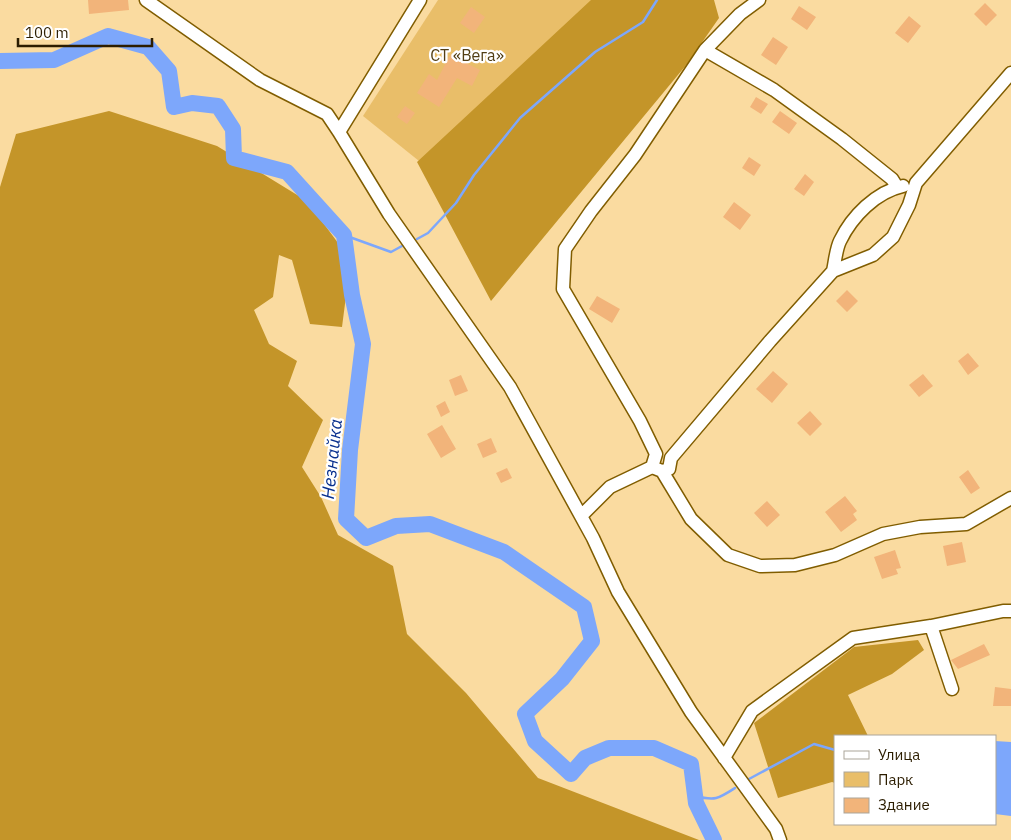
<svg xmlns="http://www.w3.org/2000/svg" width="1011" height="840" viewBox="0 0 1011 840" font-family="'IBM Plex Sans',sans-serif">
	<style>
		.green { fill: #e9be69 }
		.forest { fill: #c49529 }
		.water { fill: #7da7fb }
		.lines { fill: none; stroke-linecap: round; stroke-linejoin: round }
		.stream { stroke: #7da7fb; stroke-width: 2.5 }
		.river { stroke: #7da7fb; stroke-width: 16 }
		.building { fill: #f2b47a }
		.minor-casing { stroke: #805d00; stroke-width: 15 }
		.minor { stroke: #fff; stroke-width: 12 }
		.labels { text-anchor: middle; stroke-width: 4.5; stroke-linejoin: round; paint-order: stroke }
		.park-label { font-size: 16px; fill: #523e14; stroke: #fff }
		.water-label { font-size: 18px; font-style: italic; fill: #09308e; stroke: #fff }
	</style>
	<rect width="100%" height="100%" fill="#fadba0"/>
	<path class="green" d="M438,0H598L429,169L363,116Z"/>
	<path class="forest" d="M591,0H714L719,18L687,64L491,301L417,162Z
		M109,111L217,146L307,201L341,247L346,296L342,327L310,324L292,260L279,255L273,297L254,310L269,344L297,361L288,386L323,420L302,467L321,497L338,535L393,566L407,634L466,693L538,778L699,840H0V187L16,134Z
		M918,640L924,650L892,674L848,695L868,736H835V783L832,782L778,798L754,723L854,647Z"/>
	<path class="water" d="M995,741L1011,742V816L995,814Z"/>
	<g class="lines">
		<path class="stream" d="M344,235L391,252L402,246
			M417,239L428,233L456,203L474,175L520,118L595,52L643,22L657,0
			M749,779L814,744L835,750
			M695,796C715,801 718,799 735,788"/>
		<path class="river" d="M0,61L54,60L108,36L148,47L169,71L174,107L192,103L218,106L233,129L234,158L287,172L344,235L352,295L363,344L350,450L346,519L366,538L396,526L430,524L504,552L584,607L592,641L562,679L525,714L535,741L571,774L585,758L609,748H654L691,764L696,803L714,840"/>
	</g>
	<path class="building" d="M88,0H128L129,10L89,14Z
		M985,3L997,15L986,26L974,14Z
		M799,6L816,17L807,30L791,19Z
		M471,7L485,17L474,33L460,23Z
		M909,16L921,26L908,43L895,33Z
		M773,37L788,47L776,65L761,55Z
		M450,55L480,70L472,86L457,78L439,107L417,93L429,74L437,80Z
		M756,97L768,104L761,114L750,107Z
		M405,106L415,113L407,124L397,117Z
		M780,111L797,123L789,134L772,122Z
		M749,157L761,165L754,176L742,168Z
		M805,174L814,182L804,196L794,189Z
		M734,202L751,215L740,230L723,217Z
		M847,290L858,301L847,312L836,301Z
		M597,296L620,309L612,323L589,309Z
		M968,353L979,366L968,375L958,361Z
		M773,371L788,384L772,403L756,389Z
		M923,374L933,386L919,397L909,385Z
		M461,375L468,391L455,396L449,380Z
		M445,401L450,412L441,417L436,406Z
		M810,411L822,424L810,436L797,423Z
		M442,425L456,449L441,458L427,434Z
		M491,438L497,452L483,458L477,444Z
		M507,468L512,478L501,483L496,473Z
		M968,470L980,488L971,494L959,477Z
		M845,496L857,511L853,514L857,520L841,532L825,512Z
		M767,501L780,515L767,527L754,513Z
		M962,542L966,562L947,566L943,546Z
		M895,550L901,568L896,569L898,574L882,579L874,557Z
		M984,644L990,655L958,669L951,660Z
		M995,687L1011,689V706H993Z"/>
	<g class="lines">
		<g class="minor-casing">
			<path id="minor" d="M146,0L260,80L327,114L339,132
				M420,0L339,132L389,214L510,387L593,538L618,592L691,712L776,829L780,840
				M759,0L740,14L705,50L774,90L842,139L892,179L897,187
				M833,271C835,262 836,249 840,241C852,216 876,192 903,186
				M652,467L656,454L640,421L563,289L565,249L591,211L635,155L705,50
				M662,471L691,519L728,555L760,566L795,565L835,555L883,534L920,527L966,524L1011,498
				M581,516L610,487L652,467L662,471L669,469L671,458L770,341L833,271L873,255L893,237L909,205L916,183L1011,73
				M931,626L952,689
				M724,758L752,711L853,638L931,626L1003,611H1011"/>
		</g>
		<use href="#minor" class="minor"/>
	</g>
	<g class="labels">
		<g class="park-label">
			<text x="467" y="61">СТ «Вега»</text>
		</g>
		<g class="water-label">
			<text transform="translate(332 459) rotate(-84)" y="6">Незнайка</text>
		</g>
	</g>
	<rect x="834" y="735" width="162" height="90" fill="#ffffff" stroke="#aba599"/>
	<rect x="844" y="751" width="25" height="8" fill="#ffffff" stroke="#aba599"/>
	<text x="878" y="760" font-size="15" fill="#2c1d00">Улица</text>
	<rect x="844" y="772" width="25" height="15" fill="#e9be69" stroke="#aba599"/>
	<text x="878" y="785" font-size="15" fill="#2c1d00">Парк</text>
	<rect x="844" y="798" width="25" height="15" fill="#f2b47a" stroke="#aba599"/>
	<text x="878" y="810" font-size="15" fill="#2c1d00">Здание</text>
	<path d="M18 38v8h134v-8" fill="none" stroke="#2c1d00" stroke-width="2.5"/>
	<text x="25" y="38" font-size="15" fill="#2c1d00" stroke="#ffffff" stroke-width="4" paint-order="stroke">100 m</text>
</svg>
